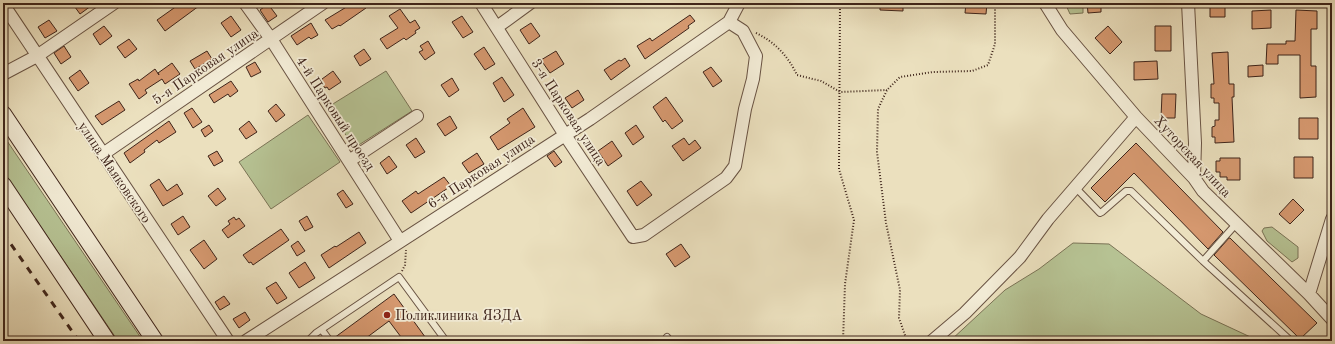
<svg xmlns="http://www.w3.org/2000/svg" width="1335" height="344" viewBox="0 0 1335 344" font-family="'Old Standard TT',serif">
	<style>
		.green { fill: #b6c293; stroke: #7a7356 }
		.building { fill: #d5986f; stroke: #3e241a }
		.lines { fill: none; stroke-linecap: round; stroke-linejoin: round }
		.lane-casing { stroke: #695343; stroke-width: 8 }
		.street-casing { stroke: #695343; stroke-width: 14 }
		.secondary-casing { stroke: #3e241a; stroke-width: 18 }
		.path { stroke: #3e241a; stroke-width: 2; stroke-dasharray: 1 2; stroke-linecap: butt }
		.lane { stroke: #f2ebd5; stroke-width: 6 }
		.street { stroke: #f2ebd5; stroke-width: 12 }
		.secondary { stroke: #f2ebd5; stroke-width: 16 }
		.rail { stroke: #3e241a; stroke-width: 3; stroke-dasharray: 7 7; stroke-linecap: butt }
		.poi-dot { fill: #8f2418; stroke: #f2ebd5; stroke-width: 1.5 }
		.labels { text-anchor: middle; stroke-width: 3.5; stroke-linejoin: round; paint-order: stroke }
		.street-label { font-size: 14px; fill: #3e241a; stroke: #f2ebd5 }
		.poi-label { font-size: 14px; fill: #3e241a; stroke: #f2ebd5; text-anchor: start }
	</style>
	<rect width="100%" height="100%" fill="#ebe0be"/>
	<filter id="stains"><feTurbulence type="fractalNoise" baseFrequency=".005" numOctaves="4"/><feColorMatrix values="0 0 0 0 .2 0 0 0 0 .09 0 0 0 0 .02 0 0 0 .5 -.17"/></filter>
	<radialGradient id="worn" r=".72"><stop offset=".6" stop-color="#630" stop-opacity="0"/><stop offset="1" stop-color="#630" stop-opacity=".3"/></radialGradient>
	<path class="green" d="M1065,3H1083V13L1070,14Z
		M386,71L412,111L354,148L328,107Z
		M308,115L340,162L271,209L239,162Z
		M3,135L143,341H118L3,171Z
		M1272,227L1298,247V258L1292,262L1267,241L1262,231L1264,228Z
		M1073,243L1109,244L1201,314L1259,341H950L1005,290L1039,269Z"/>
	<path class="building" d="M72,3H95L80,14Z
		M181,3H203L165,31L157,20Z
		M353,3H363L366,8L340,26L339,25L332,29L325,20Z
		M880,3H903V11L880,10Z
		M966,3H987L986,14L965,13Z
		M1087,3H1101V12L1088,13Z
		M1210,3H1225V17H1210Z
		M268,4L277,16L268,22L260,10Z
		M400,9L410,23L415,20L420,28L415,31L416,33L406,40L404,38L387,49L380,39L398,28L389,16Z
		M1271,10V28L1252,29V11Z
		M1296,10L1317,11V29H1311V66H1316V97L1300,98V55H1278V64H1266L1267,44H1286V41H1295Z
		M690,15L695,21L688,26L689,28L645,59L637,46L650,38L652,41Z
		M231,16L241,30L231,37L221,23Z
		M462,16L473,32L463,38L452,22Z
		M49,20L57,31L45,38L38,27Z
		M311,23L318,35L311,39L309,37L297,45L291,36Z
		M531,23L540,36L529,44L520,30Z
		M104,26L112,36L100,45L93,34Z
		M1108,26L1122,42L1110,54L1095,38Z
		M1155,26H1171V51H1155Z
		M129,39L137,49L125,58L117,47Z
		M428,41L435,53L425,60L419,52L423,50L420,46Z
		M64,46L71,57L61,64L54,53Z
		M484,47L495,64L485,70L474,54Z
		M364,49L371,59L360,66L354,56Z
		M207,51L212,59L195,69L190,61Z
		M556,51L564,64L550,73L541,60Z
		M1228,52L1229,84H1234V97H1232L1234,142L1215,143V137H1212V127L1215,126V120H1219V103H1214V98H1211V84H1214L1212,53Z
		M625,58L630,66L611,80L604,70L619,60L621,61Z
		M1157,61L1158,79L1134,80V62Z
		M255,62L261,72L251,77L246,67Z
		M172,63L180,74L165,84L162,79L145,90L147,93L139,99L129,84L138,79L139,81L155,69L159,75L158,73Z
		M1263,65V76L1248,77V66Z
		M711,67L722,81L713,87L703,72Z
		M80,70L89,83L78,91L69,78Z
		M333,71L341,82L329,90L327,87L325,88L320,81L322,80V79Z
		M502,77L514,95L504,102L493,83Z
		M452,78L459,90L449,97L441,85Z
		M231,81L238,91L230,97L228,94L214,103L209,95Z
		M578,90L584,100L572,108L565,98Z
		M1162,94H1176L1175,118H1161Z
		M666,97L683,121L672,129L665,120L663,122L653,107Z
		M119,101L125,110L102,125L95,116Z
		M276,104L285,115L276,122L268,111Z
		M192,108L202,122L193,128L184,113Z
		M523,108L535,127L498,150L490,137L510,123L507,119Z
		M450,116L457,128L445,136L437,124Z
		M1299,118H1318V139H1299Z
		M169,121L176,132L159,143L157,140L144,150L145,152L130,163L124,153Z
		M249,121L257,132L246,139L239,129Z
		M209,125L213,131L205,137L201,130Z
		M636,125L644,137L633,145L625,133Z
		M416,138L425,152L415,158L406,145Z
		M684,138L689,145L695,140L701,148L683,161L672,146Z
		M612,141L622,156L608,166L598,151Z
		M1136,143L1223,232L1208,249L1134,173L1105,202L1091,188Z
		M217,151L223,161L214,166L208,156Z
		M554,151L562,162L555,167L547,156Z
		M477,153L484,164L469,173L462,163Z
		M389,156L397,167L387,174L380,163Z
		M1294,157H1313V178H1294Z
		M1220,158H1240V180H1227V177H1220V172H1216V161H1220Z
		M444,177L451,186L411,213L402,201L416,191L418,194Z
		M159,179L167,191L177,184L183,194L163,206L150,185Z
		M641,181L652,195L637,206L627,191Z
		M218,188L226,199L216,206L208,196Z
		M343,190L353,204L346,208L337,194Z
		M1293,199L1304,210L1290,224L1279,214Z
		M183,216L190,227L178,235L171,224Z
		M307,216L313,227L305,231L299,221Z
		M234,217L236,220L239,218L245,226L228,238L222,230L230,224L228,221Z
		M281,229L289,240L253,265L251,262L249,263L243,255Z
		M359,232L366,243L329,268L321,255L335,246L336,247Z
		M1229,238H1230L1317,323L1300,339L1214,255Z
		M204,240L217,259L204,269L190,250Z
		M298,241L305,251L297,256L291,246Z
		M681,244L690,257L675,267L666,254Z
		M305,262L315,278L299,288L289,273Z
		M276,282L287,298L277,304L266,288Z
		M394,294L428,341H404L389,321L362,341H334V338Z
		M224,296L230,304L220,310L215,302Z
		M245,312L250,320L239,328L233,319Z"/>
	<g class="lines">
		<g class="lane-casing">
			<path id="lane" d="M1075,187L1100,213L1102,212L1126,191H1131L1203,261L1237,223
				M1203,261L1291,341
				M322,330L330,341
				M667,337L670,341
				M308,341L316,333L399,277L446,341"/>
		</g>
		<g class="street-casing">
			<path id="street" d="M245,3L271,39L400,241
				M481,3L565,135L633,237L644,235L726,178L735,166L745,109L753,79L756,56L743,31L729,22
				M1045,3L1062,30L1136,117L1194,178L1203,191L1309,294L1332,319
				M1188,3L1195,143L1194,178
				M3,4L228,341
				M497,27L530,3
				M3,74L37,56L114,3
				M103,154L323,3
				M349,161L417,116
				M1309,294L1332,219
				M246,341L590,119L729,22L739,3
				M932,341L965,313L1020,257L1048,219L1136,117"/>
		</g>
		<g class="secondary-casing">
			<path id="secondary" d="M3,114L155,341
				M3,185L107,341"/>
		</g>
		<path class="path" d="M840,3L839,169L854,220L845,284L843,341
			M756,33C775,42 788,56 797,75L821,81L840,92L887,90
			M402,271L405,265L406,250
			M907,341L899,318L900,290L886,223L877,152L878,109L887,90L900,77L933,72L972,71L988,65L995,44V3"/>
		<use href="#lane" class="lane"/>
		<use href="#street" class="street"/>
		<use href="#secondary" class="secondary"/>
		<path class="rail" d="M3,233L79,341"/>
	</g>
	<circle class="poi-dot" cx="387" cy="315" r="4"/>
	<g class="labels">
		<g class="street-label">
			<text transform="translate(205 66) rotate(-34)" y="5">5-я Парковая улица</text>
			<text transform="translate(569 112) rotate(57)" y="5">3-я Парковая улица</text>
			<text transform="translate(336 113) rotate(57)" y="5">4-й Парковый проезд</text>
			<text transform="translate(1193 156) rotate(47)" y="5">Хуторская улица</text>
			<text transform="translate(481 171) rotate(-33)" y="5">6-я Парковая улица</text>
			<text transform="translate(115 172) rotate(56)" y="5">улица Маяковского</text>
		</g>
		<g class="poi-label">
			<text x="395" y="320">Поликлиника ЯЗДА</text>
		</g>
	</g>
	<rect width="1335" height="344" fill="none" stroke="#ebe0be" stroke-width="16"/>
	<rect x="4" y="4" width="1327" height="336" fill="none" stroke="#3e241a" stroke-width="2"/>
	<rect x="8" y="8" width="1319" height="328" fill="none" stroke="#3e241a"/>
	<rect width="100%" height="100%" filter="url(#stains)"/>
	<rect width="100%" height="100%" fill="url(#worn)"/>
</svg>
